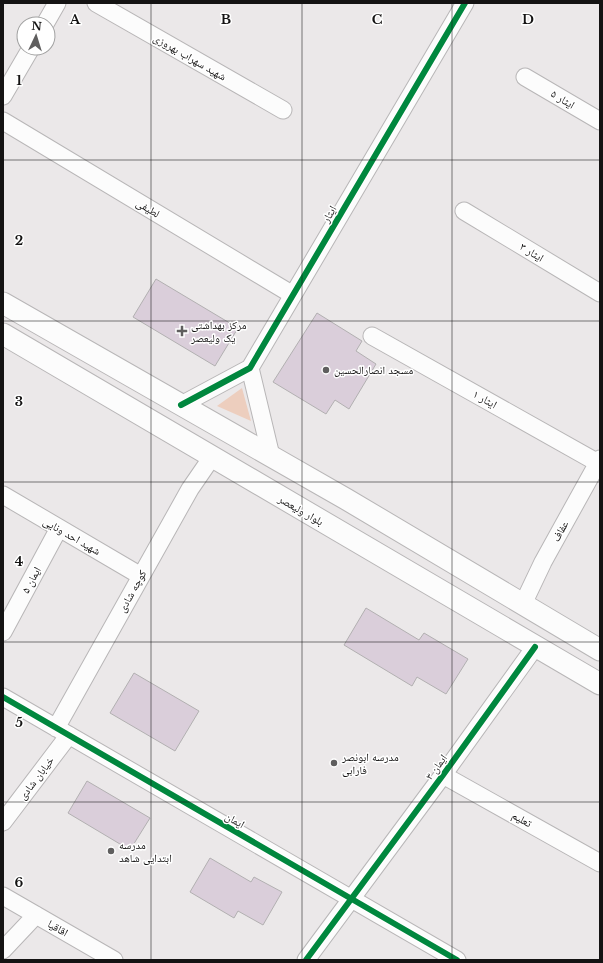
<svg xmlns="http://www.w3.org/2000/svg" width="603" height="963" viewBox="0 0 603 963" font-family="'Libre Baskerville','Noto Naskh Arabic',serif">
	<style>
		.green { fill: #edcebe }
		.building { fill: #daceda; stroke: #b2b0b1 }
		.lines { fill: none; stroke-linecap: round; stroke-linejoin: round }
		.minor-casing { stroke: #b8b6b7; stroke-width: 19 }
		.major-casing { stroke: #b8b6b7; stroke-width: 23 }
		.minor { stroke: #fcfcfc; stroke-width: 17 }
		.major { stroke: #fcfcfc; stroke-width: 21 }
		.cycleway-casing { stroke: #fff; stroke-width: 8 }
		.cycleway { stroke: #00873e; stroke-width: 6 }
		.grid { fill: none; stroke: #141313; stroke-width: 1; stroke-opacity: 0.55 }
		.poi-dot { fill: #5f5e5e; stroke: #fff; stroke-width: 1.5 }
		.labels { text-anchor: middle; stroke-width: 3; stroke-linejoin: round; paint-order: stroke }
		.street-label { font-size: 11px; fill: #141313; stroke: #fff }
		.poi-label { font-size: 11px; fill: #141313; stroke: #fff; text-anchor: start }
		.grid-label { font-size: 13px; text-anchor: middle; font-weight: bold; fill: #141313; stroke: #fff; stroke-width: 3; stroke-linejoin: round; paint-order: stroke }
	</style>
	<rect width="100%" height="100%" fill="#ebe8e9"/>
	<path class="green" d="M242,388L251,421L217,406Z"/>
	<path class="building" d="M156,279L238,328L215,366L133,317Z
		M317,313L362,341L356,351L376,364L349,409L335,400L326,414L273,382Z
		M366,608L419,640L424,633L468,659L446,694L417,677L412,686L344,645Z
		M134,673L199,711L175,751L110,713Z
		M87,781L150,818L130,850L68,813Z
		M210,858L251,882L254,877L282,892L263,925L238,911L234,918L190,892Z"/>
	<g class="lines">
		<g class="minor-casing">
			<path id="minor" d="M96,3L283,110
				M45,24L57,3
				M525,77L600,121
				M3,96L31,48
				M3,121L293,295
				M464,211L600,293
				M372,336L600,464
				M250,368L271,456
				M181,405L250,368L465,3
				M3,495L141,576
				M523,604L543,562L600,459
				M3,632L59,528
				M3,697L457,960
				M56,728L190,489L212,457
				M443,775L600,863
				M3,822L69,735
				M3,896L114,960
				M3,950L36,915
				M306,960L443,775L535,647"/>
		</g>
		<g class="major-casing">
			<path id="major" d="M3,303L346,499L600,650
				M3,334L600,684"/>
		</g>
		<use href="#minor" class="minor"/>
		<use href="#major" class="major"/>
		<g class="cycleway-casing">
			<path id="cycleway" d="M181,405L250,368L465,3
				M3,697L457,960
				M306,960L443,775L535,647"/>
		</g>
		<use href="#cycleway" class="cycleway"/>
	</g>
	<path class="grid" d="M151,3V960M302,3V960M452,3V960M3,160H600M3,321H600M3,482H600M3,642H600M3,802H600"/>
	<g class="poi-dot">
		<path d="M180 325h4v4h4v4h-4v4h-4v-4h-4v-4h4z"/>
		<circle cx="326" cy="370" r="4"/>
		<circle cx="334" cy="763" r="4"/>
		<circle cx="111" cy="851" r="4"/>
	</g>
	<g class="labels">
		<g class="street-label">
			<text transform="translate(190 57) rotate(30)" y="4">شهید سهراب بهروزی</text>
			<text transform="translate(563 99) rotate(31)" y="4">ایثار ۵</text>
			<text transform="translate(148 208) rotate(31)" y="4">لطیفی</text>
			<text transform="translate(329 214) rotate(-60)" y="4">ایثار</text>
			<text transform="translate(532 252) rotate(31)" y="4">ایثار ۳</text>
			<text transform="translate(485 399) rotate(29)" y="4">ایثار ۱</text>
			<text transform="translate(301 510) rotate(30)" y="4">بلوار ولیعصر</text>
			<text transform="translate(560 531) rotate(-61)" y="4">عفاف</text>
			<text transform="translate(72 536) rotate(30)" y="4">شهید احد ونایی</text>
			<text transform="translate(31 580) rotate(-62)" y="4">ایمان ۵</text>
			<text transform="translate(132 591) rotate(-61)" y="4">کوچه شادی</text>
			<text transform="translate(436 767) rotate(-54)" y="4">ایمان ۳</text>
			<text transform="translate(36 778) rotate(-53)" y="4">خیابان شادی</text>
			<text transform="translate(522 819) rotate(29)" y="4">تعلیم</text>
			<text transform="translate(235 820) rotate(30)" y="4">ایمان</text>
			<text transform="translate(58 928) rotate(30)" y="4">اقاقیا</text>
		</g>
		<g class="poi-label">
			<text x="191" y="329">مرکز بهداشتی<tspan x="191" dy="13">یک ولیعصر</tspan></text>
			<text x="334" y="374">مسجد انصارالحسین</text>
			<text x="342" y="761">مدرسه ابونصر<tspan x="342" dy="13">فارابی</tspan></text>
			<text x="119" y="849">مدرسه<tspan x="119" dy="13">ابتدایی شاهد</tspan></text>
		</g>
	</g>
	<g class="grid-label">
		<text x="75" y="24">A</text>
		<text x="226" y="24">B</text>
		<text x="377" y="24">C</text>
		<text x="528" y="24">D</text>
		<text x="19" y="85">1</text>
		<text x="19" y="245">2</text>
		<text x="19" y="406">3</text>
		<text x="19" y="566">4</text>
		<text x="19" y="727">5</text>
		<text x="19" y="887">6</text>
	</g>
	<rect width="603" height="963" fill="none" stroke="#141313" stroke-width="8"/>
	<g transform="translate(36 36) rotate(4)"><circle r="19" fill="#ffffff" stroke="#a1a1a1"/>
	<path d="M0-3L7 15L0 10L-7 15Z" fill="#5f5e5e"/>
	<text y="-6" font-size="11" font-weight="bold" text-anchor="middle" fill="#141313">N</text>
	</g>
</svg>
